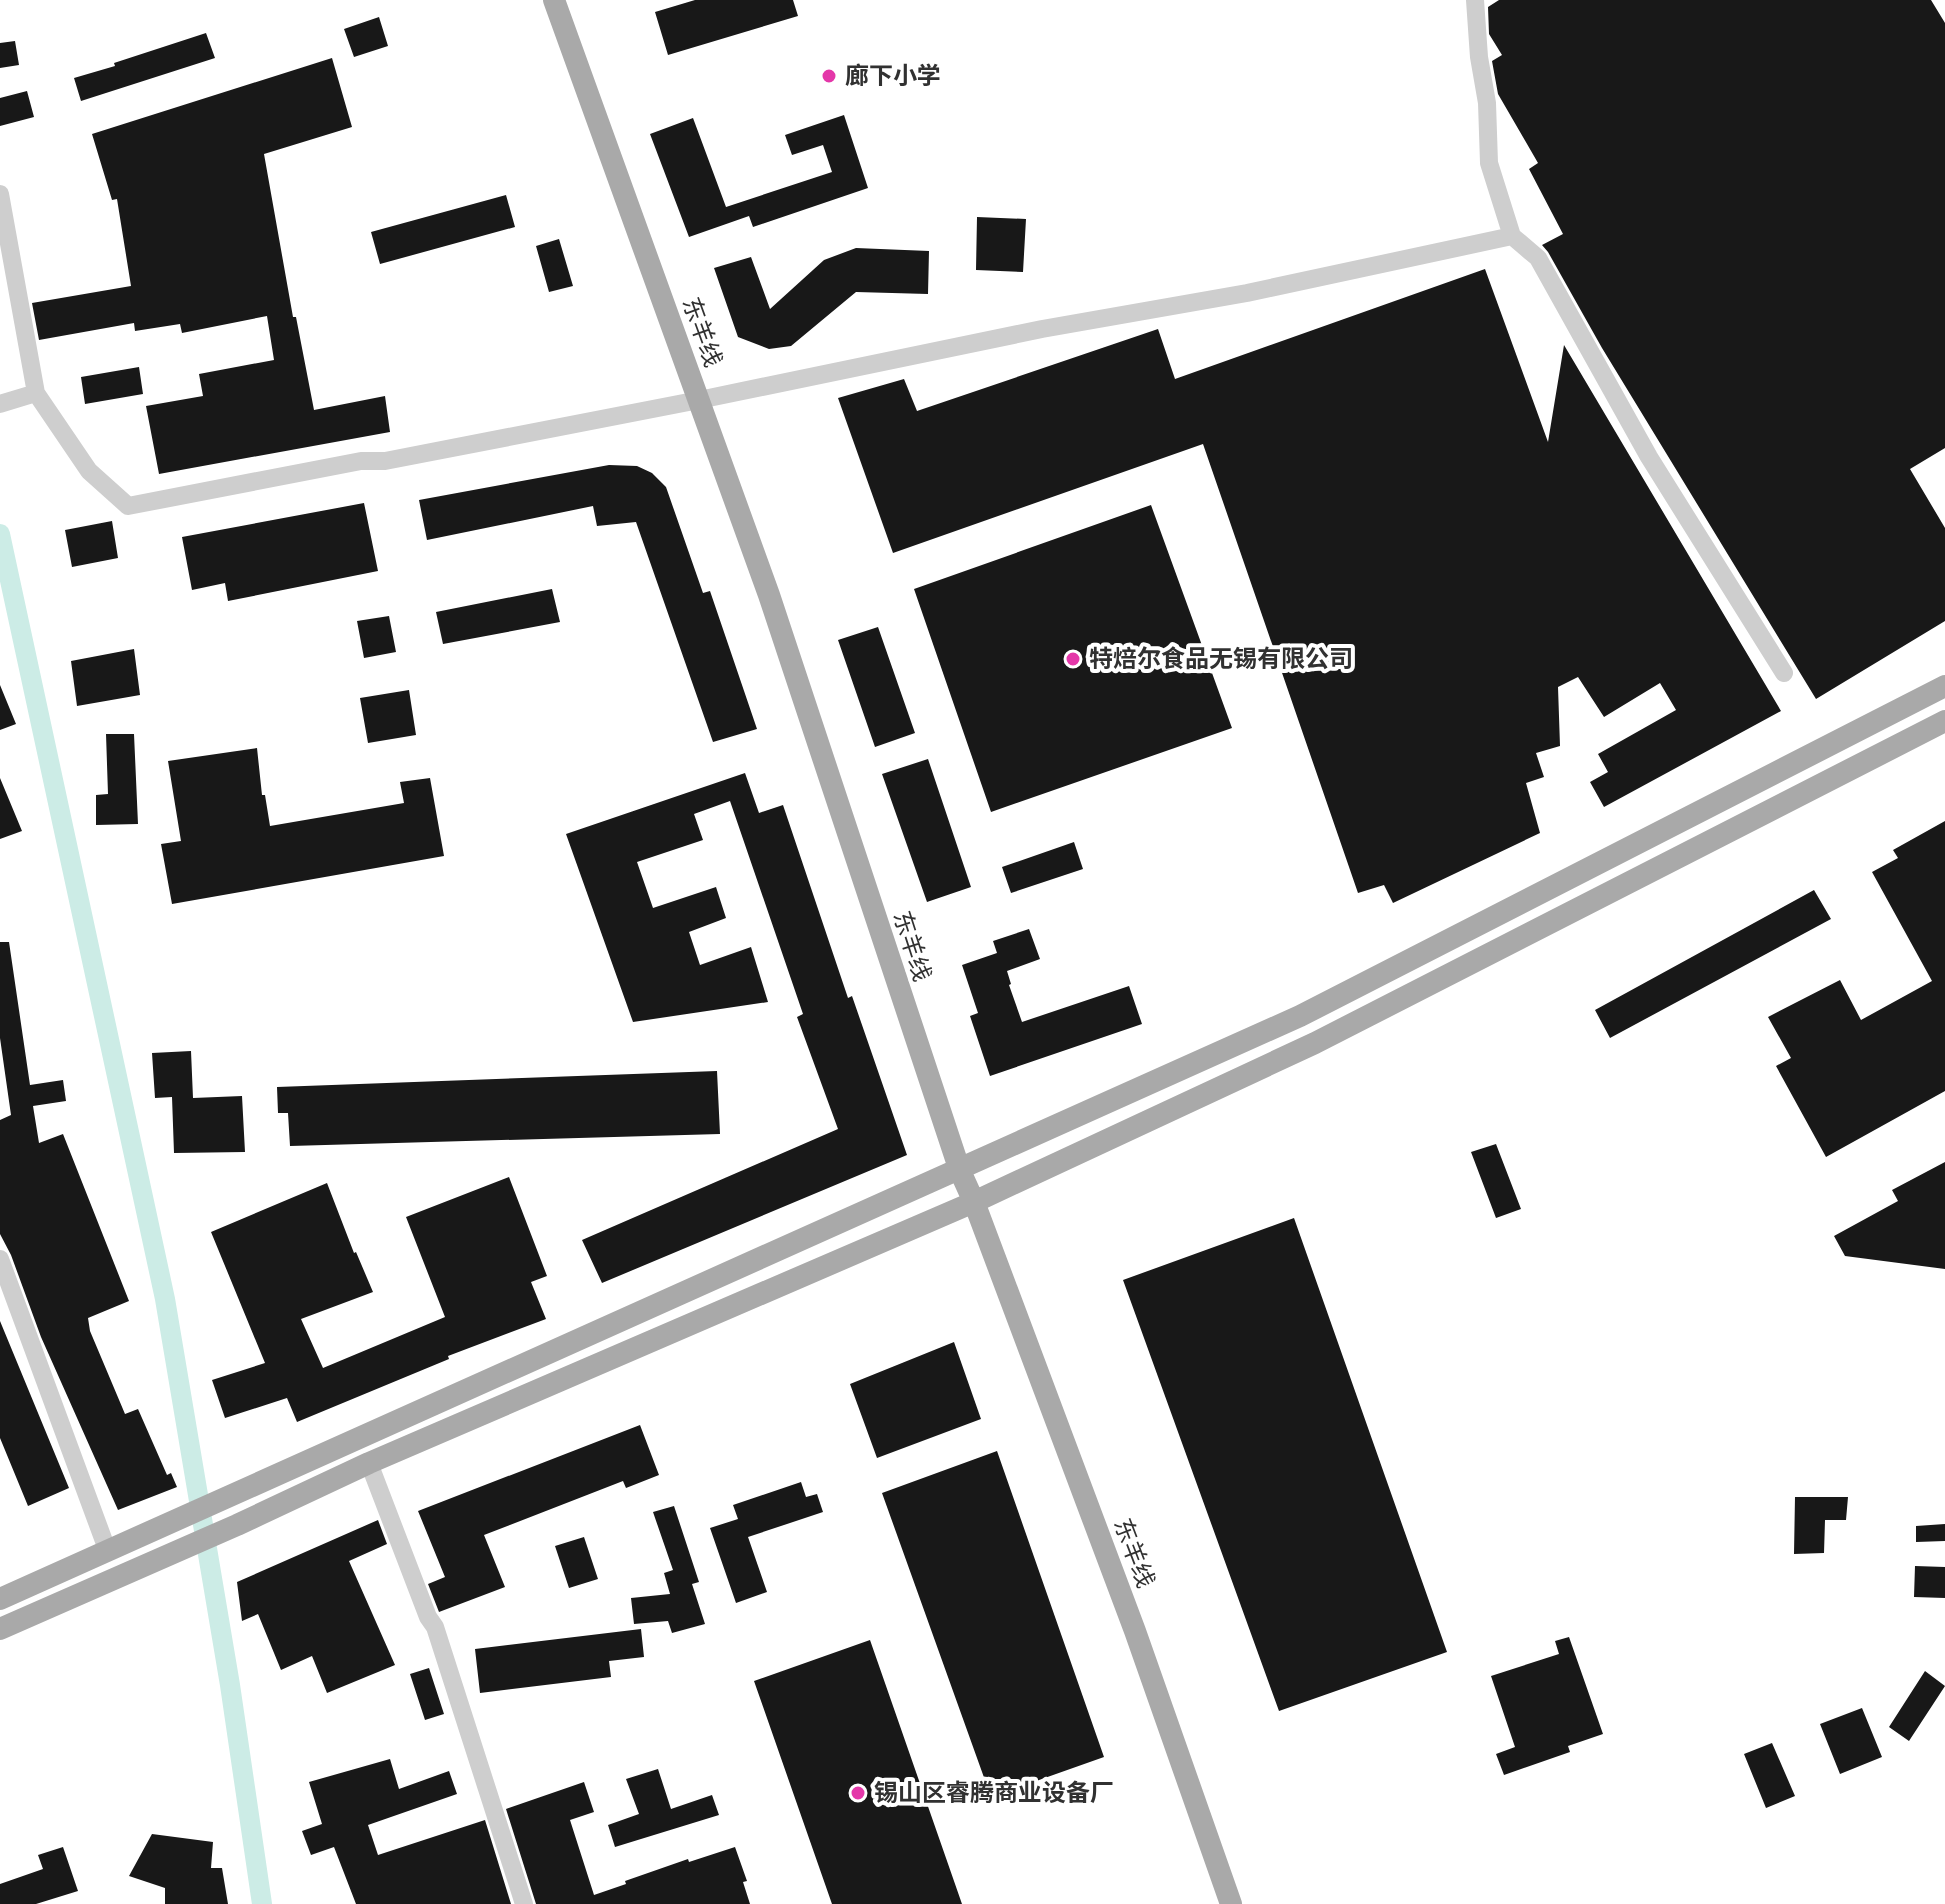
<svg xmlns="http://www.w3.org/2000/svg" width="1945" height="1904" viewBox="0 0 1945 1904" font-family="'Fira Sans Condensed','Noto Sans SC',sans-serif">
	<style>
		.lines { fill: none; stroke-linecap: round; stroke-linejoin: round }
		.canal { stroke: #ccece6; stroke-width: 20 }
		.building { fill: #181818 }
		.minor { stroke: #cecece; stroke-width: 18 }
		.major { stroke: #a9a9a9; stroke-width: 22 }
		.poi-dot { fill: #e437a9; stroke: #fff; stroke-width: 3 }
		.labels { text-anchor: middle; stroke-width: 8; stroke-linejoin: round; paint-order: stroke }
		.poi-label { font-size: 24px; font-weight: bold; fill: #313131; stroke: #fff; text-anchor: start }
		.street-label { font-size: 24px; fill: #313131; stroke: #fff }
	</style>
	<rect width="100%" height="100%" fill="#fff"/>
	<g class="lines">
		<path class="canal" d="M0,534L165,1299L230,1685L262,1904"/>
	</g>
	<path class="building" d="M695,0H793L798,16L668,55L655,12Z
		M1499,0H1931L1945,23V448L1910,469L1945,528V621L1816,699L1602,348L1548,252L1542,245L1563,234L1529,169L1538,163L1498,94L1492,61L1502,55L1489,34L1488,7Z
		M379,17L388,46L354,57L344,29Z
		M206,33L215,58L81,101L74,78L115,66L114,63Z
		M15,41L19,65L0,68V43Z
		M332,58L352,127L264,154L293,317H296L314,410L385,396L390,432L159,474L146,406L203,396L199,374L274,360L267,316L182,333L180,324L135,331L134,323L39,340L32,303L131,286L117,199L112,200L92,134Z
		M27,91L34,117L0,126V98Z
		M844,115L868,188L753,227L749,216L689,237L650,134L693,118L726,207L832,172L823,145L792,155L785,135Z
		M506,195L515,227L380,264L371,232Z
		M977,217L1026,219L1023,272L976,270Z
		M559,239L573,286L549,292L536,246Z
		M856,248L929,251L928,294L856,292L791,346L769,349L738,337L714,268L751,257L770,309L824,260Z
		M1485,269L1548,442L1564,345L1781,711L1604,807L1590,782L1608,772L1598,754L1676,710L1660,683L1604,717L1578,677L1558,687L1560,746L1536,753L1544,777L1526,783L1540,833L1393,903L1384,885L1358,893L1203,444L893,553L838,398L904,379L917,411L1158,329L1175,379Z
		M139,367L143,394L85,404L81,377Z
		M609,465L637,466L652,473L666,487L703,593L710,591L757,729L713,742L636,522L597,526L593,506L427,540L419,500Z
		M364,503L378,571L228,601L225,583L192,590L182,537Z
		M1151,505L1232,728L991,812L914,589Z
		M112,521L118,558L72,567L65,530Z
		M552,589L560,622L443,644L436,612Z
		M389,616L396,652L364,658L357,621Z
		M878,627L915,733L875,747L838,640Z
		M134,649L140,695L77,706L71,661Z
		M0,685L16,724L0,730Z
		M409,690L416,735L368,743L360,698Z
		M106,734H134L138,824L96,825V795L108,794Z
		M257,748L262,795H265L270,826L404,803L400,782L430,778L444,856L172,904L161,844L181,841L168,761Z
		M928,759L971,887L927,902L882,774Z
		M745,773L759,813L783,805L848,998L852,996L907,1155L602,1283L582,1240L838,1129L797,1017L803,1014L730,801L694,814L703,840L637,862L653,908L716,887L726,918L689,932L700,965L751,947L768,1002L633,1022L566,834Z
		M0,778L22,831L0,839Z
		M1945,821V1091L1826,1157L1776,1066L1791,1058L1768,1017L1840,980L1861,1020L1932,981L1872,872L1898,858L1893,850Z
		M1074,842L1083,869L1011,893L1002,867Z
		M1814,890L1831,919L1610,1038L1595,1010Z
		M1029,929L1040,959L1007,971L1011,984L1009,985L1022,1022L1129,986L1142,1024L990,1076L970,1016L978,1013L962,965L997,953L993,941Z
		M0,942H9L30,1085L63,1080L66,1101L33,1106L39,1143L63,1134L129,1301L88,1318L90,1331L125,1414L138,1409L167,1475L171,1473L177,1487L118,1510L41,1337L11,1255L0,1234V1120L11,1115L0,1038Z
		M191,1051L193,1098L242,1096L245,1152L174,1153L172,1097L155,1098L152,1053Z
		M717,1071L720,1134L290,1146L288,1113H278L277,1087Z
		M1496,1144L1521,1209L1496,1218L1471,1152Z
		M1945,1162V1269L1845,1256L1834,1236L1898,1201L1892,1190Z
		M509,1177L547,1276L531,1282L546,1319L448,1356L449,1359L297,1422L287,1398L225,1418L212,1380L265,1363L211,1232L327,1183L354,1253L356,1252L373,1292L301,1319L323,1368L445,1317L406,1217Z
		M1294,1218L1447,1652L1279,1711L1123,1280Z
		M0,1321L69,1488L28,1506L0,1438Z
		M954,1342L981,1419L877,1458L850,1384Z
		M640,1425L659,1475L626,1488L623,1481L484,1535L505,1587L439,1612L428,1584L445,1577L418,1511Z
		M997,1451L1104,1757L991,1797L882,1493Z
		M801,1482L806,1497L817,1494L823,1512L748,1537L767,1592L736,1603L710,1528L738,1519L733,1505Z
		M1795,1497H1848L1846,1520H1825L1824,1553L1794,1554Z
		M674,1506L699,1582L692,1584L705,1624L672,1633L668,1621L634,1624L631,1598L670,1594L664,1573L673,1570L653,1512Z
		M378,1520L387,1544L349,1561L395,1665L327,1693L312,1656L281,1670L258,1614L242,1621L237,1582Z
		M1945,1524V1541L1916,1542V1526Z
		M584,1537L598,1579L569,1588L555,1546Z
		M1915,1566L1945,1567V1598L1914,1597Z
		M641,1629L644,1657L609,1661L611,1677L480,1693L475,1649Z
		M1569,1637L1603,1734L1568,1746L1570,1752L1504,1775L1496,1754L1515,1747L1491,1676L1559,1654L1555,1641Z
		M870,1640L962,1904H832L754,1681Z
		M429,1668L444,1714L425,1720L410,1674Z
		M1925,1671L1945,1686L1909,1741L1889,1727Z
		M1862,1708L1882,1757L1840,1774L1820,1724Z
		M1772,1743L1795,1796L1766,1808L1744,1754Z
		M390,1759L399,1789L449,1771L457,1794L368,1825L378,1855L485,1820L511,1904H356L334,1847L311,1855L302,1831L322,1824L309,1782Z
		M658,1769L671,1809L712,1795L719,1815L615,1847L608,1825L639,1814L626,1779Z
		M584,1782L594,1812L570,1820L594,1895L626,1884L625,1881L688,1859L689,1862L735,1847L747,1881L743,1882L750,1904H536L506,1809Z
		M152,1834L213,1842L211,1868H222L228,1904H165V1888L129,1876Z
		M63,1847L78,1891L36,1904H0V1884L43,1869L38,1855Z"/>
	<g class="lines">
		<path class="minor" d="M1475,0L1479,57L1487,103L1489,163L1512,236L1538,258L1649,457L1784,673
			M0,194L36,393L89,471L128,506L361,461H385L699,400L1042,329L1247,293L1512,236
			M0,404L36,393
			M0,1259L108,1552
			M369,1463L428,1617L435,1627L524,1904"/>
		<path class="major" d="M554,0L769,595L960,1171L974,1202L1135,1631L1231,1904
			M0,1599L1300,1016L1945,686
			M0,1629L237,1525L369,1463L974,1202L1315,1043L1945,721"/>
	</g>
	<g class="poi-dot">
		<circle cx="829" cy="76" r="8"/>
		<circle cx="1073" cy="659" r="8"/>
		<circle cx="858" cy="1793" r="8"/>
	</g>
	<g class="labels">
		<g class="poi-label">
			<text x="845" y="84">廊下小学</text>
			<text x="1089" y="667">特焙尔食品无锡有限公司</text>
			<text x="874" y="1801">锡山区睿腾商业设备厂</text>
		</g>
		<g class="street-label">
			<text transform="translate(702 332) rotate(70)" y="8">东羊线</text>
			<text transform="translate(912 946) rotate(72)" y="8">东羊线</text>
			<text transform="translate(1134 1553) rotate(69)" y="8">东羊线</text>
		</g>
	</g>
</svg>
